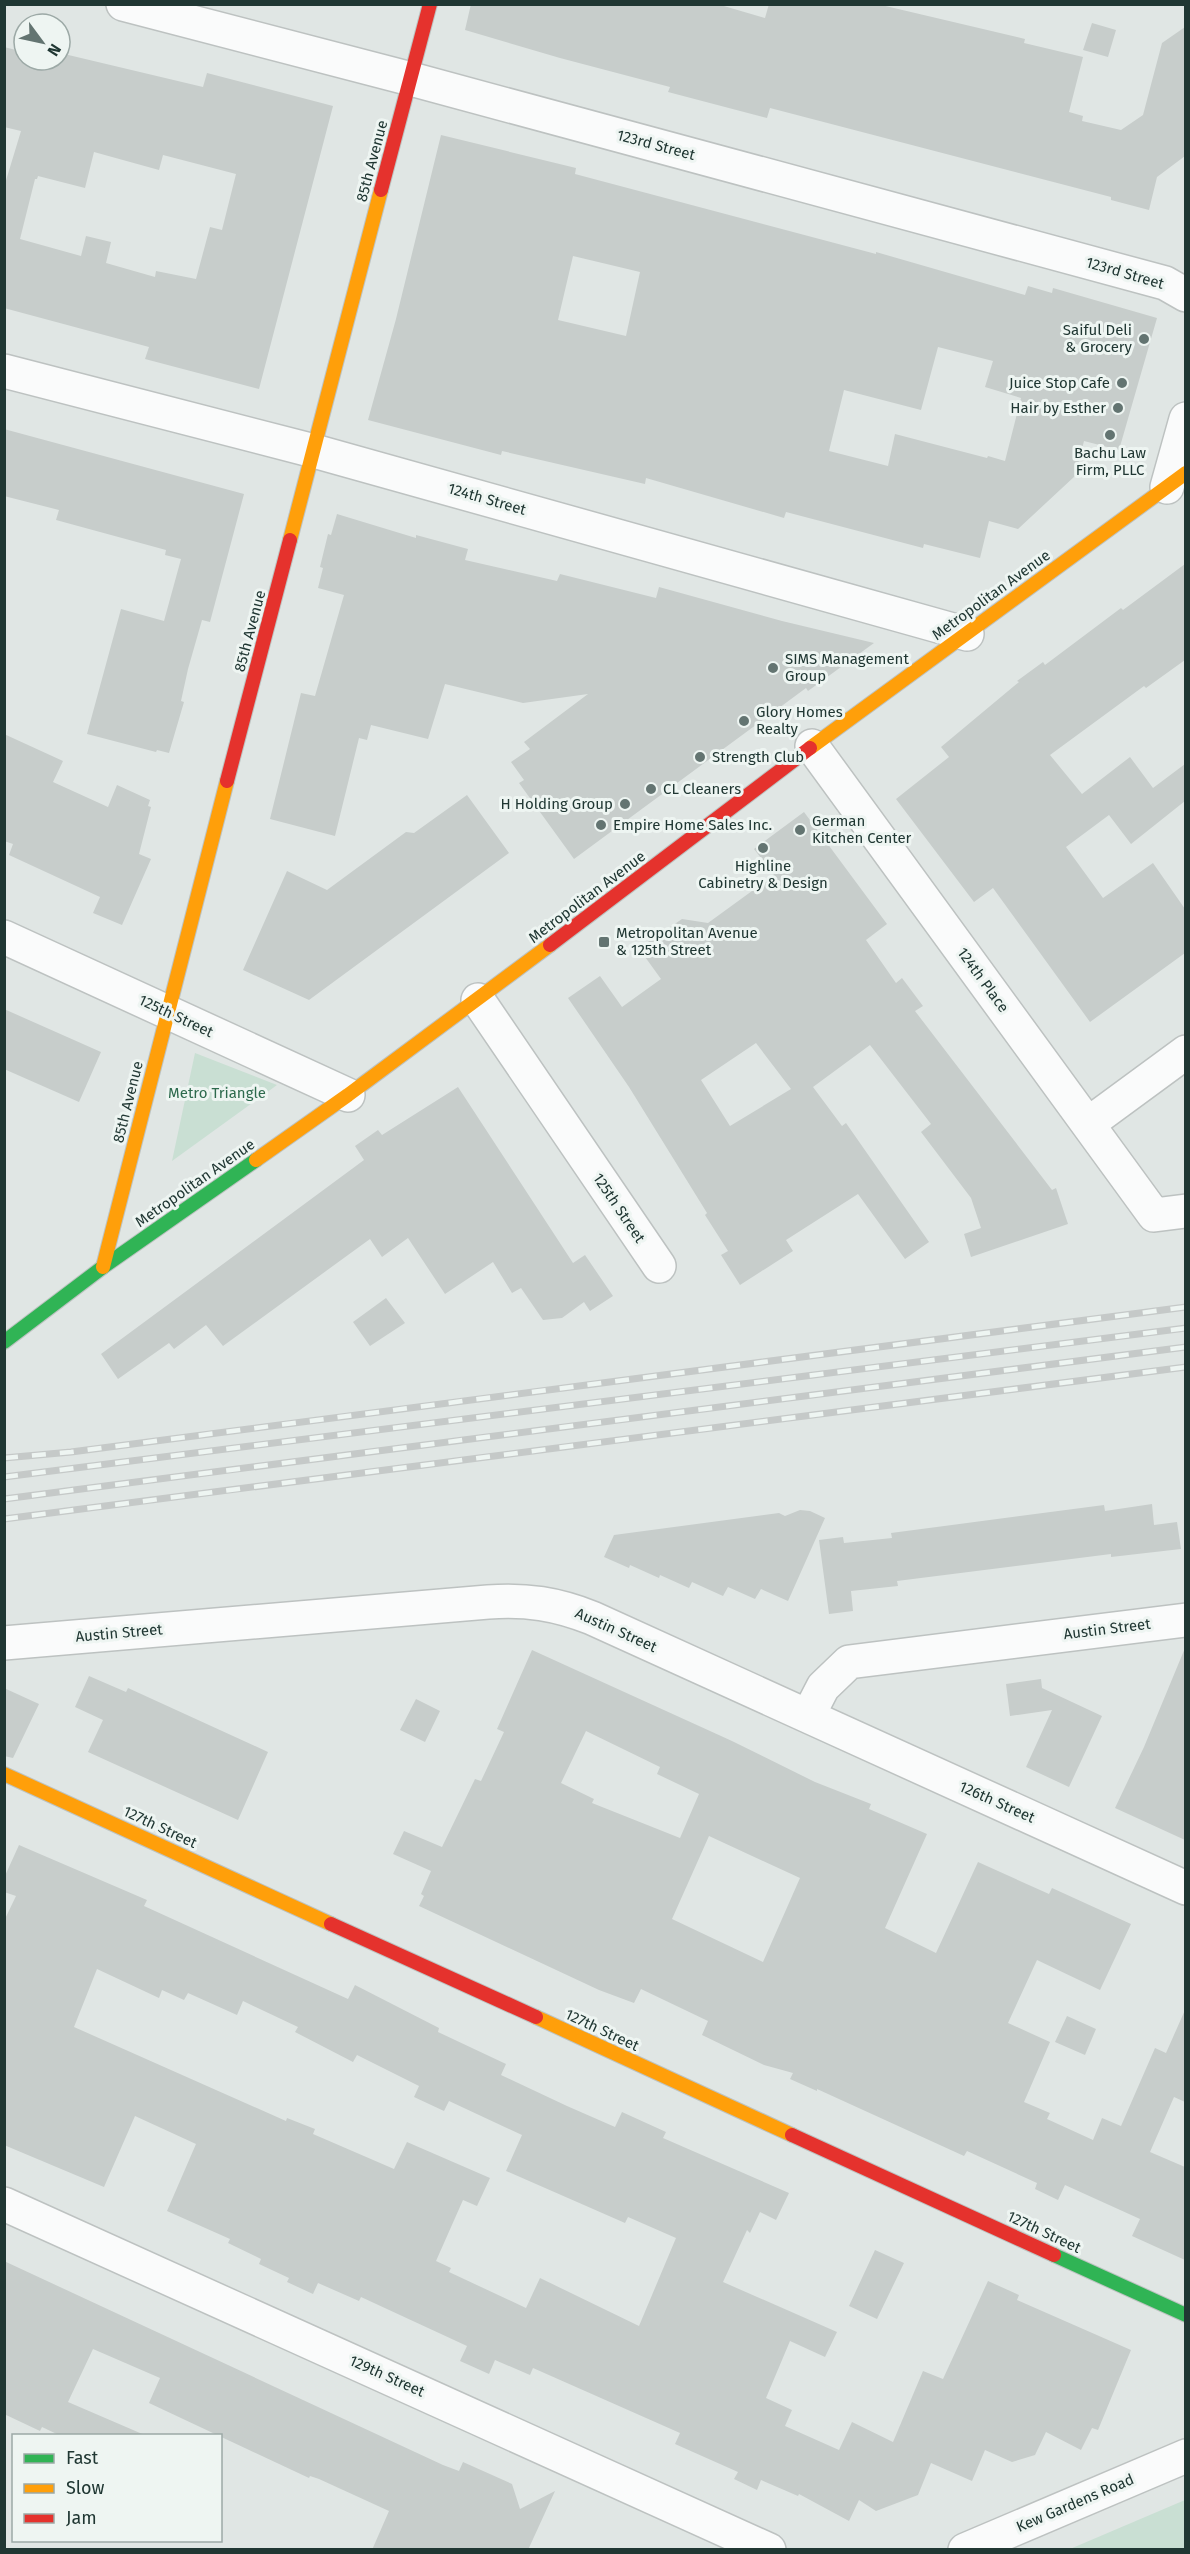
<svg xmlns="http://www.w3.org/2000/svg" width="1190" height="2554" viewBox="0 0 1190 2554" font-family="'Fira Sans',sans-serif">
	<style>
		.green { fill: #c9dfd3 }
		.building { fill: #c7cdcb; fill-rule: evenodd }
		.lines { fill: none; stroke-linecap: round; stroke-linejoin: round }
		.street-casing { stroke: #bdc2c1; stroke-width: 36 }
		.fast-casing { stroke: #bdc3c1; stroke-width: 16 }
		.slow-casing { stroke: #bdc3c1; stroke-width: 16 }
		.jam-casing { stroke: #bdc3c1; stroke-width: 16 }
		.street { stroke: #fafbfb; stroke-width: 33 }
		.fast { stroke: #30b455; stroke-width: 14 }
		.slow { stroke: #ff9f0a; stroke-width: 14 }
		.jam { stroke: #e5322d; stroke-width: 14 }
		.rail-casing { stroke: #c5c9c8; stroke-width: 7 }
		.rail { stroke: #eef5f2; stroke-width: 4.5; stroke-dasharray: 14; stroke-linecap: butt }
		.poi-dot { fill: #637471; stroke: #eef5f2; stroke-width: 2 }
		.labels { text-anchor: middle; stroke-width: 6; stroke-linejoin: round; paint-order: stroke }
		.street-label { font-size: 15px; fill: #203733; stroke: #eef5f2 }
		.poi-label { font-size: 15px; fill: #203733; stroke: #eef5f2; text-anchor: start }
		.park-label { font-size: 15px; fill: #2d6a4d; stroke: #eef5f2 }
	</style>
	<rect width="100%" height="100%" fill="#e0e6e4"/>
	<path class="green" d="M195,1053L277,1085L172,1161Z
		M1185,2500V2549H1070Z"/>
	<path class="building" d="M471,4H717L765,18L769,4H877L1025,39L1024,43L1083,57L1069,112L1083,116L1082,121L1121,130L1143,115L1162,43L1185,27V156L1157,177L1149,210L1111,200V197L770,108L767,118L668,92L670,87L560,58L465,30Z
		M1092,23L1116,30L1108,57L1083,50Z
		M4,47L24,52V60L60,61V53L203,87L207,73L333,106L259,389L145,359L149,347L4,308V187L21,131L4,127ZM94,152L159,170L163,155L236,174L222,230L210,227L196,279L156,271L155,277L106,263L111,242L86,236L81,256L20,239L35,179H37L38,176L85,188Z
		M441,135L576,168L575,174L876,254V252L1025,295L1028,286L1052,293L1053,288L1157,318L1119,450L1084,441L1075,476L1018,529L989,521L980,558L924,544L923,548L786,512L784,518L646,478L645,484L502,451L501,455L368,420L396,319ZM573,256L640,272L626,336L558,320ZM938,347L993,361L985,387L1021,398L1005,461L988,456L987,458L895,434L888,466L829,451L844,390L921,410Z
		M4,429L244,494L210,622L202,620L188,669L181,701L184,702L169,753L157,750L156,752L87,734L121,609L164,621L181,559L165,555L166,550L56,520L59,510L4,496Z
		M337,514L416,538V535L468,549L465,560L557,581L560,574L656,598L659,587L782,621L874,643L808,691L806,688L574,859L519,783L524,780L511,762L530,749L524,742L588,694L523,703L445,684L428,739L371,725L367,740L359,738L335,836L270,819L301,693L315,696L344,595L318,588L323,568L320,567L328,534L331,535Z
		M1185,564V660L1146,688L1144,686L1050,755L1082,794L1130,757L1153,788L1185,764V801L1131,844L1109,815L1066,847L1103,898L1153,863L1185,909V953L1090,1022L993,888L974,902L896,799L949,757L941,747L1019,682L1017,681L1043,662L1045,665L1121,608L1123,610Z
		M4,734L63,761L53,782L108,807L117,785L150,800L148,806L151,807L139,854L151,859L122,925L93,913L100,897L9,855L13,844L4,841Z
		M467,795L509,853L309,1000L243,970L287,871L327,890L406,832L414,833Z
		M804,812L887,924L866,940L896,983L902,978L923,1006L915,1011L1052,1190L1056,1188L1068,1224L971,1257L964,1234L981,1228L971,1198L921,1132L931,1124L870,1045L813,1087L842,1126L846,1123L929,1242L905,1259L858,1194L786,1240L793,1251L740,1285L721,1255L728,1251L705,1215L707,1213L629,1087L568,998L600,976L622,1007L661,979L640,950L643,948L642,946L682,919L708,923L774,875L754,849ZM756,1043L791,1089L730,1126L701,1080Z
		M4,1009L101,1052L79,1102L4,1069Z
		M458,1087L573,1263L585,1255L613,1296L590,1311L584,1302L562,1318L543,1320L521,1288L512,1293L493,1262L445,1294L408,1238L382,1257L370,1239L223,1346L206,1325L174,1349L169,1343L118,1379L101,1354L364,1160L355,1146L378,1130L382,1135Z
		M386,1298L405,1323L370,1346L353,1322Z
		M1152,1504L1154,1525L1177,1522L1181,1549L1111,1557V1554L897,1581L898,1586L851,1591L853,1611L829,1614L819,1540L843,1537L844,1543L892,1538L891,1533L1104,1505L1105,1511Z
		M800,1510L810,1511L825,1518L788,1601L761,1589L755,1599L728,1587L723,1596L692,1582L689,1588L660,1575L659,1578L630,1565L629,1568L604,1557L614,1535L779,1513L785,1516Z
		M1185,1648V1840L1115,1808L1144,1747Z
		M532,1650L732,1741L815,1782L871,1804L869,1809L927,1834L885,1928L936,1953L978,1862L1049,1894L1052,1888L1131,1924L1100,1990L1037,1960L1008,2023L1050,2042L1024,2102L1050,2113L1047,2119L1093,2140L1102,2118L1121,2126L1155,2048L1166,2053L1185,2010V2102L1174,2097L1150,2152L1185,2167V2260L1132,2236L1140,2219L1065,2185L1058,2200L1035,2189L1037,2183L967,2151L964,2156L817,2089V2091L790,2079L793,2073L764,2065L702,2035L708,2021L641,1989L634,2003L599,1990L419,1906L424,1896L421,1894L431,1871L393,1854L404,1831L442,1847L475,1779L481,1781L504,1732L497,1729ZM586,1731L660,1767L657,1774L699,1794L680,1838L592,1803L594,1799L561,1783ZM709,1836L800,1878L763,1962L672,1919Z
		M89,1676L126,1692L128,1688L268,1752L238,1820L88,1752L103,1720L75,1707Z
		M1041,1679L1042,1688L1102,1716L1069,1787L1026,1767L1052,1710L1010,1716L1006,1684Z
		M4,1688L39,1704L13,1758L4,1756Z
		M416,1699L440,1711L425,1742L400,1730Z
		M19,1845L147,1900L144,1906L348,1999L355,1985L439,2028L438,2032L506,2064L501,2075L567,2106L615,2127L622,2112L666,2132L663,2138L789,2193L776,2220L760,2212L750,2233L747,2230L723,2282L837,2332L825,2357L790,2341L766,2398L792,2410L785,2426L839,2450L852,2422L893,2442L923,2371L943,2379L988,2281L1019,2295L1017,2300L1131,2350L1098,2430L1092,2428L1081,2450L1046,2432L1035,2455L1012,2462L985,2450L972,2481L931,2463L918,2495L876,2511L859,2500L849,2521L799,2494L798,2496L761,2480L757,2490L734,2479L738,2472L675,2444L680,2433L533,2368L530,2375L495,2360L489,2374L460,2361L467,2346L361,2297L359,2301L318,2283L313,2294L287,2282L289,2278L259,2264L261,2259L228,2243L230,2239L167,2211L196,2144L135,2116L104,2187L4,2145V1921L16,1896L4,1892V1878ZM97,1969L159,1998L162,1990L184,2000L188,1993L237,2015L243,2001L298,2027L295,2032L353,2062L357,2055L419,2086L414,2097L444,2111L449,2101L522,2135L506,2171L625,2223L628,2217L676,2238L639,2326L540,2278L526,2308L449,2272L451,2268L436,2261L463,2200L477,2206L490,2178L407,2142L394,2169L313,2134L315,2129L287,2118L286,2121L74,2027Z
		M1067,2016L1096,2029L1085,2055L1055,2042Z
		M875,2250L904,2263L877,2319L849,2306Z
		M4,2261L443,2465L459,2471L463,2462L512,2484L520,2509L555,2491L528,2550H372L389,2511L319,2479L310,2476L309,2478L149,2403L160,2378L93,2349L68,2402L147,2436H61L42,2427L40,2431L4,2414Z"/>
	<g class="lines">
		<g class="street-casing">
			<path id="street" d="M123,4L411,79L1165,283L1186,295
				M4,371L314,451L967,634
				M1167,487L1186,419
				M812,746L1154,1215L1186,1211
				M4,937L348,1095
				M478,1000L659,1266
				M1088,1124L1186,1052
				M4,1643L488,1602C526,1599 557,1604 592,1618L1186,1888
				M808,1716L823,1687L849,1662L1186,1620
				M4,2204L769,2550
				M965,2550L1186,2456"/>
		</g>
		<g class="fast-casing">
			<path id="fast" d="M4,1342L103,1267L256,1160
				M1054,2255L1186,2315"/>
		</g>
		<g class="slow-casing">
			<path id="slow" d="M290,540L381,190
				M810,748L1186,473
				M256,1160L348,1095L550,945
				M103,1267L227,781
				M4,1774L331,1924
				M536,2017L792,2135"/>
		</g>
		<g class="jam-casing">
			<path id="jam" d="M381,190L430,4
				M227,781L290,540
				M550,945L810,748
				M331,1924L536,2017
				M792,2135L1054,2255"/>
		</g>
		<use href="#street" class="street"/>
		<use href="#fast" class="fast"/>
		<use href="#slow" class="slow"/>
		<use href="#jam" class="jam"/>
		<g class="rail-casing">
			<path id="rail" d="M4,1458L71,1452L1186,1307
				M4,1477L1186,1328
				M4,1499L1186,1347
				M4,1519L1186,1367"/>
		</g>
		<use href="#rail" class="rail"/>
	</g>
	<g class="poi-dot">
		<circle cx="1144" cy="339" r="6"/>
		<circle cx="1122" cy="383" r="6"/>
		<circle cx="1118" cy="408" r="6"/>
		<circle cx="1110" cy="435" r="6"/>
		<circle cx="773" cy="668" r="6"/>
		<circle cx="744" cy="721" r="6"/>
		<circle cx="700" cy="757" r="6"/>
		<circle cx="651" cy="789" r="6"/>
		<circle cx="625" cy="804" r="6"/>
		<circle cx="601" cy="825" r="6"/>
		<circle cx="800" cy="830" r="6"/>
		<circle cx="763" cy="848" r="6"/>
		<rect x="598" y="936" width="12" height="12" rx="3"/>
	</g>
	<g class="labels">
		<g class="street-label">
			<text transform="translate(656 145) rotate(15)" y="5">123rd Street</text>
			<text transform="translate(372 161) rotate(-75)" y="5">85th Avenue</text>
			<text transform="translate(1125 273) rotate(16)" y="5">123rd Street</text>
			<text transform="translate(487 499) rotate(16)" y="5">124th Street</text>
			<text transform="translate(991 595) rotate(-36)" y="5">Metropolitan Avenue</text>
			<text transform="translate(250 631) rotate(-75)" y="5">85th Avenue</text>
			<text transform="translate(587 897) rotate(-37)" y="5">Metropolitan Avenue</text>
			<text transform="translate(983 980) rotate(54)" y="5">124th Place</text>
			<text transform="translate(176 1016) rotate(25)" y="5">125th Street</text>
			<text transform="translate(128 1102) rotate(-76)" y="5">85th Avenue</text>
			<text transform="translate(195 1183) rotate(-35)" y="5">Metropolitan Avenue</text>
			<text transform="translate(619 1208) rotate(56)" y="5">125th Street</text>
			<text transform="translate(1107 1629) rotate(-7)" y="5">Austin Street</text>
			<text transform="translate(616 1630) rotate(24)" y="5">Austin Street</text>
			<text transform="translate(119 1633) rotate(-5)" y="5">Austin Street</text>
			<text transform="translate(997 1802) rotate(24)" y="5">126th Street</text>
			<text transform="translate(160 1827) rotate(25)" y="5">127th Street</text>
			<text transform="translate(602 2030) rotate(25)" y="5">127th Street</text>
			<text transform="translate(1044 2232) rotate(25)" y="5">127th Street</text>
			<text transform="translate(387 2376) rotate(24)" y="5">129th Street</text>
			<text transform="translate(1075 2503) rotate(-23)" y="5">Kew Gardens Road</text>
		</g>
		<g class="poi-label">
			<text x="1132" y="335" text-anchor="end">Saiful Deli<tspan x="1132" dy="17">&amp; Grocery</tspan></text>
			<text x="1110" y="388" text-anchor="end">Juice Stop Cafe</text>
			<text x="1106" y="413" text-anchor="end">Hair by Esther</text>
			<text x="1110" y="458" text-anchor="middle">Bachu Law<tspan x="1110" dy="17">Firm, PLLC</tspan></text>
			<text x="785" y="664">SIMS Management<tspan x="785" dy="17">Group</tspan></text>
			<text x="756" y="717">Glory Homes<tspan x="756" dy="17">Realty</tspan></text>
			<text x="712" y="762">Strength Club</text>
			<text x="663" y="794">CL Cleaners</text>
			<text x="613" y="809" text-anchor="end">H Holding Group</text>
			<text x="812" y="826">German<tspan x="812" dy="17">Kitchen Center</tspan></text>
			<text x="613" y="830">Empire Home Sales Inc.</text>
			<text x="763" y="871" text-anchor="middle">Highline<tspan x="763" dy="17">Cabinetry &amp; Design</tspan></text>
			<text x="616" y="938">Metropolitan Avenue<tspan x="616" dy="17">&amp; 125th Street</tspan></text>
		</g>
		<g class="park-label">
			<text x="217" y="1098">Metro Triangle</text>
		</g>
	</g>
	<rect width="1190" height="2554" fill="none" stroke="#203733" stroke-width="12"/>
	<rect x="12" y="2434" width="210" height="108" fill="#eef5f2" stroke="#9ca9a6" stroke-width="1.5"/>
	<rect x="24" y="2454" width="30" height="9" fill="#30b455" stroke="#9ca9a6" stroke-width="1.5"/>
	<text x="66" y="2464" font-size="18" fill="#203733">Fast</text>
	<rect x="24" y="2484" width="30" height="9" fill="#ff9f0a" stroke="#9ca9a6" stroke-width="1.5"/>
	<text x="66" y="2494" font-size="18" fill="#203733">Slow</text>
	<rect x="24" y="2514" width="30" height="9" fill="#e5322d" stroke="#9ca9a6" stroke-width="1.5"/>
	<text x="66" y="2524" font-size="18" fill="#203733">Jam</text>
	<g transform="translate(42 42) rotate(123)"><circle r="28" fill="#eef5f2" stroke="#9ca9a6" stroke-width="1.5"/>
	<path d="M0-4.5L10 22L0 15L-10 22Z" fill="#637471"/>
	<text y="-9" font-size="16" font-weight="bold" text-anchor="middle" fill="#203733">N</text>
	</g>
</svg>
